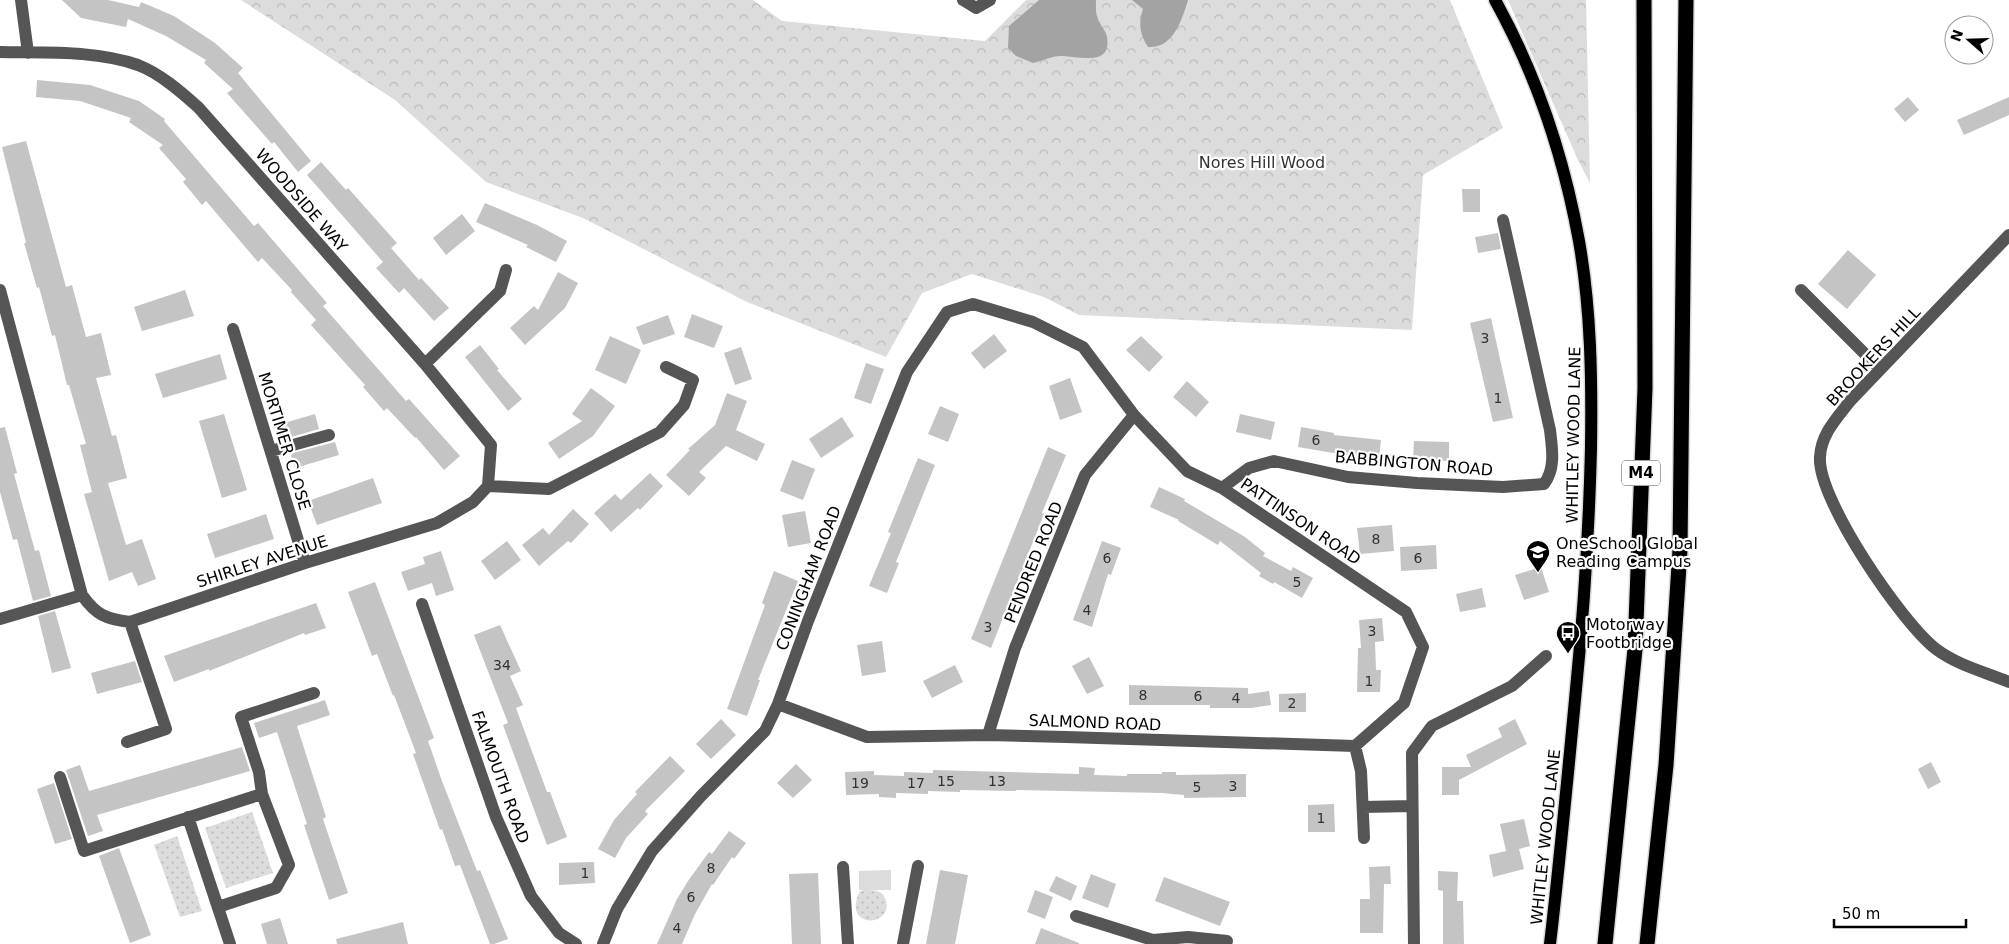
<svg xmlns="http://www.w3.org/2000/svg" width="2009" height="944" viewBox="0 0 2009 944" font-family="'DejaVu Sans',sans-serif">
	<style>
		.grass { fill: url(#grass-dots) }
		.forest { fill: url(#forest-crowns) }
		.garden { fill: #dcdcdc }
		.water { fill: #a3a3a3 }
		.building { fill: #c4c4c4 }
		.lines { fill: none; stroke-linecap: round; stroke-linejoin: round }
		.major-casing { stroke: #dbdbdb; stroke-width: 15 }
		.highway-casing { stroke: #dbdbdb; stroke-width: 18 }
		.minor { stroke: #555; stroke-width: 12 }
		.major { stroke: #000; stroke-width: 12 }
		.highway { stroke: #000; stroke-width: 15 }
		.labels { text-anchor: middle; stroke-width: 4.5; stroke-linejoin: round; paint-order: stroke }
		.number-label { font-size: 14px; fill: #313131 }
		.shield { fill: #fff; stroke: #4c4c4c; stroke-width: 1 }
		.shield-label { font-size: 15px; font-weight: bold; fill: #000 }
		.park-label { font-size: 16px; fill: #333; stroke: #fff }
		.street-label { font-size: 16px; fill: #000; stroke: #fff }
		.poi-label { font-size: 16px; fill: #000; stroke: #fff; text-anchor: start }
	</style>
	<defs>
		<pattern id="grass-dots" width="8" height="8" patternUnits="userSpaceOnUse" patternTransform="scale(1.25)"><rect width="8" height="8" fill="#dcdcdc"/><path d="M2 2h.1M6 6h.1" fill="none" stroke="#bbb" stroke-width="1.8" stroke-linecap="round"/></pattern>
		<pattern id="forest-crowns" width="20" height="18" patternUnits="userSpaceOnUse" patternTransform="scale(1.25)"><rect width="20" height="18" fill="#dcdcdc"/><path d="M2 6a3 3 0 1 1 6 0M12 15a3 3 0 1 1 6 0" fill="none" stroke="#bbb"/></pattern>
	</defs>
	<rect width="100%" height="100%" fill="#fff"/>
	<path class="grass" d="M252,812L273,873L226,888L205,828Z
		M177,836L202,911L180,917L154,845Z
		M865,890C873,890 882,890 885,898C897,927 840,931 860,891Z"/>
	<path class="forest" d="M241,0H753L782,21L985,41L1026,0H1450L1503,128L1423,175L1412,330L1079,315L1044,297L972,274L922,293L886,357L747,302L583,218L486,182L395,100Z
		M1508,0H1586L1590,183L1577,158Z"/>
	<path class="garden" d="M891,870V890H859V871Z"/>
	<path class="water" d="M1039,0H1096C1096,8 1095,16 1100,23C1102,28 1106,31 1107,37C1112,66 1080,57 1063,56C1054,55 1042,61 1033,63L1016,56L1008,48L1009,26Z
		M1132,0H1188C1182,20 1173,49 1148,47C1140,34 1138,24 1143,9Z"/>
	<path class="building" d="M62,0H108L139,7L141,2L174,16L215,43L243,68L238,73L311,161L298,172L274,142L272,144L227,93L233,89L204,63L206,60L166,36L128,19L126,27L81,18Z
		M37,80L90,85L139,101L165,119L164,121L254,226L258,223L327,303L323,306L406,401L409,399L460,456L444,470L416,437L415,438L387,408L384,411L363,387L365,385L311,325L316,320L291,292L292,290L262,258L258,262L206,201L202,205L183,182L186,179L159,148L163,145L129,122L131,118L80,101L36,97Z
		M1908,97L1919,110L1905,122L1894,109Z
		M2009,97V115L1964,135L1957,120Z
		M26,141L66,287L72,285L86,337L101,333L111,375L96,378L112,436L116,435L127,478L108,483L126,545L142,539L156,579L138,586L132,572L109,581L84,494L92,492L80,445L86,444L69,385H67L55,335L52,336L39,287L37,288L24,243H26L2,147Z
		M321,162L346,190L348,188L397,243L391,248L419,280L421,278L449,308L434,321L404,288L399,293L376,268L383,262L307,175Z
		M1462,189H1480V212H1463Z
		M485,203L537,225L567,241L556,262L526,247L528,245L476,222Z
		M462,214L475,231L446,255L433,238Z
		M1498,233L1501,249L1478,253L1475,237Z
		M1848,250L1876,275L1847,309L1818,284Z
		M558,272L578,283L565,308L525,345L510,328L534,306L538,310Z
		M185,290L194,316L142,331L134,307Z
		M692,314L723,326L714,348L684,337Z
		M668,315L675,334L643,345L636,327Z
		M1491,318L1513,418L1493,422L1470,323Z
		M994,334L1007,351L984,369L971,353Z
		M610,336L641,350L626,384L595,370Z
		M1141,336L1163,357L1149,372L1126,350Z
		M480,345L499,369L497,370L522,399L508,411L465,357Z
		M741,347L752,379L735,385L724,353Z
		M220,354L227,379L163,398L155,374Z
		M866,363L884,369L871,404L854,398Z
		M1070,378L1082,412L1060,420L1049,386Z
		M1187,381L1209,402L1196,417L1173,397Z
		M591,388L615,406L593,436L559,459L548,443L582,421L572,414Z
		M727,393L747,401L736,430L765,444L757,461L726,446L699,472L706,478L689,496L666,475L690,450L688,449L715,425Z
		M940,406L959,414L948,442L928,434Z
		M224,414L247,490L222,498L199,421Z
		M315,414L319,429L288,438L284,423Z
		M1240,414L1275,422L1271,440L1236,432Z
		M842,417L854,436L821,458L809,439Z
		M5,427L17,473L14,474L35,551L39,550L51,596L33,601L17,539L13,540L0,492V428Z
		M1301,427L1334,433V435L1381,440L1379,459L1345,455L1298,447Z
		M1414,441L1449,442V461L1413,460Z
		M335,442L339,455L295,468L291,455L293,453Z
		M1048,447L1066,455L1042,513L1044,514L991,648L971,639Z
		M918,458L935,465L896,562L899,563L887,593L869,586L891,533L888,532Z
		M792,460L815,469L803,500L780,491Z
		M650,473L663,486L640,510L638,508L611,532L594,513L615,494L621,500Z
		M373,478L382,503L317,525L308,501Z
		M1159,487L1185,499L1184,501L1245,537L1265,553L1263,556L1291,571L1293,567L1313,578L1302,598L1274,582L1273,584L1259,576L1261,573L1220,541L1218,545L1178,521L1179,520L1150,507Z
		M573,509L589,524L571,543L568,541L539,566L522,545L543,528L549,535Z
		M805,511L811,543L788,547L782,515Z
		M266,514L274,539L215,558L207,534Z
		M1392,525L1394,551L1360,554L1357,528Z
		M507,541L521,560L495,580L481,561Z
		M1102,541L1121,548L1111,575L1108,574L1092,627L1073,620Z
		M1436,545L1437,569L1401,571L1400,547Z
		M441,551L454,590L436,596L432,583L408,591L401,572L425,564L423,557Z
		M1541,567L1549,592L1524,600L1515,575Z
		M774,571L798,581L758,680H760L747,716L727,709L765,605L762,603Z
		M375,582L434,738L428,741L442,781L477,871L480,870L508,939L494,944H490L460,865L455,866L442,829L440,830L413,754L416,753L394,695L393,696L377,654L372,656L348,592Z
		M1482,588L1486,607L1460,612L1456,594Z
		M316,603L326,628L305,635L304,633L209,671V669L174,682L164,656Z
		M55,611L71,668L52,673L38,616Z
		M1382,618L1384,641L1375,642L1376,670H1381L1380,692H1357L1358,648H1361L1359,620Z
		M500,625L521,671L510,676L523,705L516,708L547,792H550L567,837L547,845L503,725L508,723L474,635Z
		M882,641L886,672L862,676L857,645Z
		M1089,657L1104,686L1087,694L1072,666Z
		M135,661L142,682L97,694L91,673Z
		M955,665L963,682L932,698L923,681Z
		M1129,685L1248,688V694L1269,691L1271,705L1251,708H1210V705H1129Z
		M1306,693V712H1279V694Z
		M325,700L330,715L297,726L326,817L323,819L348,893L329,900L304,825L307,824L277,732L259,738L254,723Z
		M721,719L736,735L711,759L696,744Z
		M1515,719L1527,744L1459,780V795H1442V767H1471L1466,755L1502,737L1498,728Z
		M242,747L250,771L97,815L103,831L88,836L66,770L80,765L89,791Z
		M670,756L685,771L645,811L648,814L626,838L615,858L598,849L614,820L637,794L635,792Z
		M1931,762L1941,782L1928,789L1918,769Z
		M796,764L812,780L793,798L777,783Z
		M1079,767L1095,768L1094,775L1127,776V774H1162V772H1176V775L1246,774V797L1184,798V795L1162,793L1016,790V791L960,790V792L928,791V794L896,793V798L879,797V794L846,795L845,772L874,771V775L904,776V772L933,773V770L1079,774Z
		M54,783L72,839L55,844L37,789Z
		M1334,804L1335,832H1308V805Z
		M1524,819L1530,846L1519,849L1524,869L1493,877L1489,855L1506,851L1500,824Z
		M729,831L746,843L734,859L732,857L713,885L712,884L695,914L682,944H657L677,899L688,881L709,852L712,854Z
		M119,848L151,935L130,943L99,856Z
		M594,862L595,883L559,885V863Z
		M1390,866L1391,884H1384L1383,933H1360V899H1370L1369,867Z
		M940,870L968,875L955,944H926Z
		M1438,871L1458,872L1457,901H1463L1464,944H1443V891L1438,890Z
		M818,873L821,944H792L789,874Z
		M1091,874L1116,884L1108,908L1082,898Z
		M1056,876L1077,886L1071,901L1049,891Z
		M1164,877L1230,902L1220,926L1155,901Z
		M1035,890L1053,897L1045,919L1027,912Z
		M280,918L288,944H267L261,924Z
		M403,922L408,944H337L336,939Z
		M1041,928L1079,943V944H1035Z"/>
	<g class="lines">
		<g class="major-casing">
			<path id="major" d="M1495,0C1536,74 1564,158 1579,241C1591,309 1592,379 1591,448C1589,529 1584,609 1576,689C1568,774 1560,859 1550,944"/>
		</g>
		<g class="highway-casing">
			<path id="highway" d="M1605,944L1635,649L1645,388L1644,0
				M1647,944L1666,765L1680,550L1686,0"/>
		</g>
		<path class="minor" d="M21,0L28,53
			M963,0L976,8L990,0
			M0,52C45,53 95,50 138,65C161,74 181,92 198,107L425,364L491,445L488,486
			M2009,235L1850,401C1837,418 1821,434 1820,457C1817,499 1902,623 1936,649C1957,665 1985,672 2009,682
			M0,290L82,595C96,615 106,619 130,622L305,563L437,523L473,502L488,486L549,489L660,432L684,405L693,380L666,367
			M1801,290L1880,369
			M233,329L305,563
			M425,364L500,291L506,270
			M271,451L329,435
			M1222,488L1249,468L1274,461L1348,477L1417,483L1503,487L1544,484C1556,468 1552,448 1550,430L1503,220
			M422,604L496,817L531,896L559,933L576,944
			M0,619L82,595
			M778,704L867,737L988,735L1066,737L1355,746
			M988,735L1015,648L1085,475L1134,415
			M127,742L166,729L130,622
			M1355,746L1361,771L1364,838
			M60,777L84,851L262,794L289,865L276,888L218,907
			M262,794L259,772L241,717L314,693
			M1363,807L1412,806
			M188,817L230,944
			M843,867L848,944
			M1076,916L1143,937L1153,940L1154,944
			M1153,940L1188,937L1227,941
			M603,944L617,909L652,851L701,796L765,731L778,704L808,621L907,372L947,312L973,304L1033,322L1083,347L1134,415L1187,471L1222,488L1406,612L1423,647L1404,703L1355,746
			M903,944L918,866
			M1414,944L1412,753L1432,726L1512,686L1546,656"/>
		<use href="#major" class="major"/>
		<use href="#highway" class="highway"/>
	</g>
	<defs>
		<g id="school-pin" transform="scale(1.25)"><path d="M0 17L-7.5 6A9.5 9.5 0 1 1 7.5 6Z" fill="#000" stroke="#fff"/><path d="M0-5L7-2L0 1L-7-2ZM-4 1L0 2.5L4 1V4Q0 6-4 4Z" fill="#fff"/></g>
		<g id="bus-pin" transform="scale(1.25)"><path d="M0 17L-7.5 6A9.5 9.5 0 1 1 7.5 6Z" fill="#000" stroke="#fff"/><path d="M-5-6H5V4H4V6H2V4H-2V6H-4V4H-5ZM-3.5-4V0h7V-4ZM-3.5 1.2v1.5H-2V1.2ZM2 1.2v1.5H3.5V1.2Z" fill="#fff"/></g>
	</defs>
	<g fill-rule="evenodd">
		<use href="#school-pin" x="1538" y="552"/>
		<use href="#bus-pin" x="1568" y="633"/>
	</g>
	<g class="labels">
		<g class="number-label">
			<text x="1485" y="343">3</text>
			<text x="1498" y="403">1</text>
			<text x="1316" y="445">6</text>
			<text x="1376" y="544">8</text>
			<text x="1107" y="563">6</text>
			<text x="1418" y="563">6</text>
			<text x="1297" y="587">5</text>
			<text x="1087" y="615">4</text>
			<text x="988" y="632">3</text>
			<text x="1372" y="636">3</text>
			<text x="502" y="670">34</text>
			<text x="1369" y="686">1</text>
			<text x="1143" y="700">8</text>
			<text x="1198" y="701">6</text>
			<text x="1236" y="703">4</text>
			<text x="1292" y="708">2</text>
			<text x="946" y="786">15</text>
			<text x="997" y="786">13</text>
			<text x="860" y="788">19</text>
			<text x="916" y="788">17</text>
			<text x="1233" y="791">3</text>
			<text x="1197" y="792">5</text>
			<text x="1321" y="823">1</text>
			<text x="711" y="873">8</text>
			<text x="585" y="878">1</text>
			<text x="691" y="902">6</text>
			<text x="677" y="933">4</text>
		</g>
		<rect class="shield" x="1622" y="460.5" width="38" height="25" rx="4"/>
		<g class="shield-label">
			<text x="1641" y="478">M4</text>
		</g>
		<g class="park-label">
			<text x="1262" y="168">Nores Hill Wood</text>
		</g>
		<g class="street-label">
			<text transform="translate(302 200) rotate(49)" y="6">WOODSIDE WAY</text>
			<text transform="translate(1873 356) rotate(-47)" y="6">BROOKERS HILL</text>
			<text transform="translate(1573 435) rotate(-89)" y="6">WHITLEY WOOD LANE</text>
			<text transform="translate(285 441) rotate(73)" y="6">MORTIMER CLOSE</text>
			<text transform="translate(1414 463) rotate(5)" y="6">BABBINGTON ROAD</text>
			<text transform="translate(1301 521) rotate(34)" y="6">PATTINSON ROAD</text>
			<text transform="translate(262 561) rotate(-18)" y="6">SHIRLEY AVENUE</text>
			<text transform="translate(1033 562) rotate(-68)" y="6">PENDRED ROAD</text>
			<text transform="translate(808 578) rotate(-69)" y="6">CONINGHAM ROAD</text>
			<text transform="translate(1095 722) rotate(2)" y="6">SALMOND ROAD</text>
			<text transform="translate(501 777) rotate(70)" y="6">FALMOUTH ROAD</text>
			<text transform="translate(1545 837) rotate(-84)" y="6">WHITLEY WOOD LANE</text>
		</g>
		<g class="poi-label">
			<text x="1556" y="549">OneSchool Global<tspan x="1556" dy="18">Reading Campus</tspan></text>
			<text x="1586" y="630">Motorway<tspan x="1586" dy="18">Footbridge</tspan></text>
		</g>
	</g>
	<g transform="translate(1969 40) rotate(290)"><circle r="24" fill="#ffffff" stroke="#999999"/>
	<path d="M0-4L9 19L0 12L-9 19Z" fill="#000000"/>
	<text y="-8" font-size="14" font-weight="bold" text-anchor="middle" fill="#000000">N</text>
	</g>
	<path d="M1834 919v8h132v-8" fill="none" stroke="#000000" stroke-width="2.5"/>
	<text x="1842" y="919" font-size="15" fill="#000000" stroke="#ffffff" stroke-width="4" paint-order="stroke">50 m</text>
</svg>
